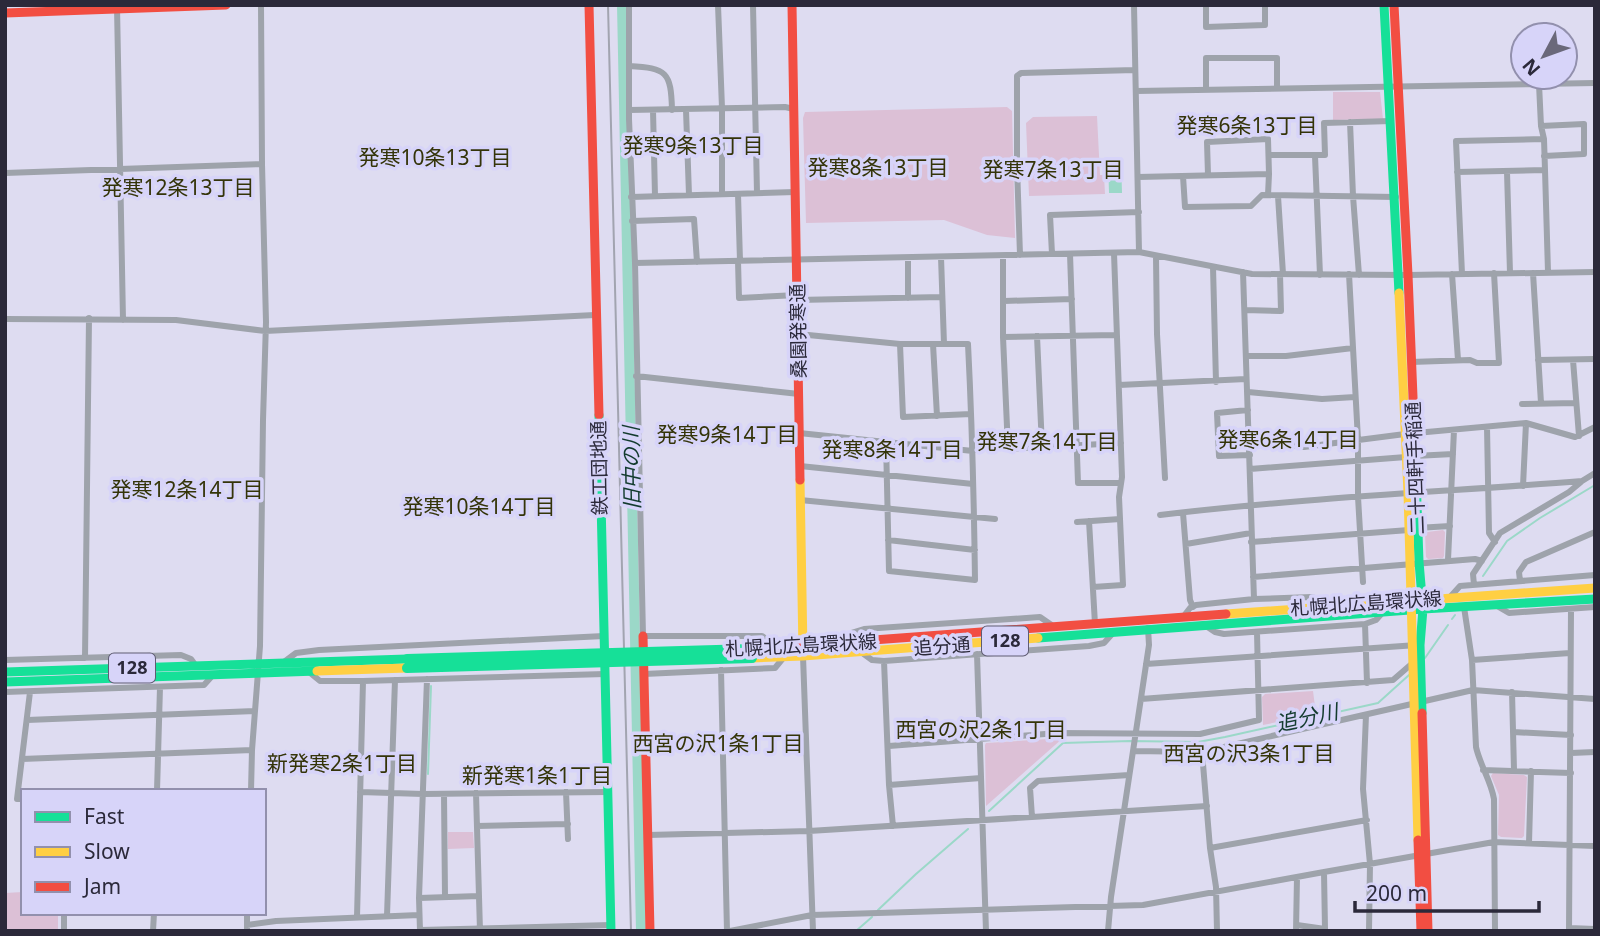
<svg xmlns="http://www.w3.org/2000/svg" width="1600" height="936" viewBox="0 0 1600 936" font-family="'Noto Sans','Noto Sans JP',sans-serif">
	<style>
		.green { fill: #dcc0d6 }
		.water { fill: #9bd8c8 }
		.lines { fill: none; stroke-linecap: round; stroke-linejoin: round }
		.stream { stroke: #9bd8c8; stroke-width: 2 }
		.river { stroke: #9bd8c8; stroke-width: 10 }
		.street { stroke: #9ea3ab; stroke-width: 6 }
		.fast { stroke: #16e098; stroke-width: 9 }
		.slow { stroke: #ffcf43; stroke-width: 9 }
		.jam { stroke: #f24e42; stroke-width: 9 }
		.rail { stroke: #a2a4b0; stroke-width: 2 }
		.fast-bridge { stroke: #16e098; stroke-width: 10 }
		.labels { text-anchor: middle; stroke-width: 7; stroke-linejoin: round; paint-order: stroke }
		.shield { fill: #d7d4f9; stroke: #5f5c73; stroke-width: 2 }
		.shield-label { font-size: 18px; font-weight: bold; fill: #2b293a }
		.street-label { font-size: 19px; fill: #2b293a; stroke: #d7d4f9 }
		.neighbourhood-label { font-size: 21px; fill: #343409; stroke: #d7d4f9 }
		.water-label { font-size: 21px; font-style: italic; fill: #133b2e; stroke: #d7d4f9 }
	</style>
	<rect width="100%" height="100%" fill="#dedcf1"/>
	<path class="green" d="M1333,92H1380L1383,119L1333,120Z
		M1007,107L1012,111L1015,238L987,235L944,220L806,223L803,118L805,112Z
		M1097,116L1100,175H1104L1105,194L1029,196L1026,123L1033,117Z
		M1443,530L1445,532L1444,556L1443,558L1428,559L1426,557L1425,534L1427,532Z
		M1313,691L1316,714L1263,725L1262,697L1265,694Z
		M1063,738L986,806L985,745L986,743Z
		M1493,773L1524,775L1527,777L1524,836L1522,838L1501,837L1498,835L1499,795L1491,776Z
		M448,832H473L474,848L448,849Z
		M23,892V913H58V931H5V893Z"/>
	<path class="water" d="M1108,159H1121L1122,193H1109Z"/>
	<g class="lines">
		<path class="stream" d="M1483,576L1507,541L1540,518L1595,485
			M1452,619L1455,615
			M1425,658L1448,625
			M428,774L431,686
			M989,811L1063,743L1130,741L1198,742L1225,737L1378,703L1409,675
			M878,910L916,874L968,829
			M856,931L872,917"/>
		<path class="river" d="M622,5L641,931"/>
		<path class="street" d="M629,5V119L635,263L643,636H762L776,646
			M718,5L722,108V194
			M753,5L757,193
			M1134,5L1139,252
			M1206,5V27L1265,25V5
			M117,7L123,320
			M629,66C667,68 671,72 672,110
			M1539,84L1541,126L1544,139L1545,170L1548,272
			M1206,90V58H1277V88
			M1136,91L1595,83
			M629,110L785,107L794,109
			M653,110L655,196
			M686,110L689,195
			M1350,122L1353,196L1359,275
			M1541,126L1584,124V154L1544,156
			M1269,155H1325L1324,123L1391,121
			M1315,156L1320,275
			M1457,172L1545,170
			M1507,172L1510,273
			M5,173L262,164
			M1208,175L1207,142L1268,139L1269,174L1268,195
			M1183,176L1185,207L1251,206L1262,195L1396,197
			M1138,177L1269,174
			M738,194L740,261
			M1278,196L1283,274
			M631,197L795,192
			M632,221L694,219L697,262
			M1052,254L1050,215L1139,212
			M1070,254L1078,483H1120
			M1020,255L1017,166V76L1021,73L1135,70
			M1003,256V337L1008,449L1121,443
			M941,257L944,344
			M1156,257L1157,334L1165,478
			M738,261L739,298L797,295
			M635,263L1139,252L1252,274L1408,275L1595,272
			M1213,267L1216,382
			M1243,272L1254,599
			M1533,273L1541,403
			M1349,274L1358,440V497L1363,582
			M1452,274L1458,360
			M1462,274L1456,141L1544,139
			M908,298V258
			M797,300L942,297
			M1004,301L1072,299
			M1245,310L1281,311L1280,274
			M5,319L176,320L265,331L595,315
			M798,334L900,344
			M1037,336L1042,447
			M1003,337L1116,335
			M933,344L937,416
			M1246,356H1286L1353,348
			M1538,360L1595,359
			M1573,360L1579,436
			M1411,362L1470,360L1477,363H1499L1494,273
			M636,376L799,394
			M1119,385L1246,379
			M1248,392L1322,399L1355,397
			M1522,404L1576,403
			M1248,410L1217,413L1219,456L1250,455
			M1487,427L1489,533L1495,542
			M799,433L973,451
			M1250,440L1304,447L1405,434L1526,423L1575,437L1595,427
			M886,442L889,571L975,580C974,501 972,423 968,344H900L903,417L971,414
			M1415,456L1453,454
			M800,466L973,484
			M1250,469L1406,457
			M1523,486L1526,423
			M800,500L995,519
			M1183,513L1190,600L1193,607
			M1160,515C1300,498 1441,492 1582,481L1595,473
			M1089,521L1095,624
			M1077,522L1120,519
			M1417,528L1450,526
			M888,540L975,550
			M1251,542L1409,530
			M1186,544L1251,533
			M1448,560L1454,430
			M1253,577L1475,559L1482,561
			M1520,581L1519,572L1526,562L1595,532
			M1474,585L1473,574L1500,533L1569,492L1581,482
			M1093,587L1123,585L1119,497L1122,477L1114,253
			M1451,596L1460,586L1595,575
			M1497,606L1509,613L1595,607
			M1464,607L1472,660L1476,747C1480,765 1491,781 1494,799L1495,931
			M1183,617L1190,608L1196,605L1254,599L1312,597L1322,600L1327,606
			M1365,624L1367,683
			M1206,626L1215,632L1224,634L1365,624L1376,620L1383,612
			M840,642L851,633L864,629L1040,617L1053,626
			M861,652L872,660L884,661L1089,646L1104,643L1113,633
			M977,654L986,931
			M803,656L813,931
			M85,658L89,318
			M5,660L181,655L191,659L196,666
			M1472,660L1570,653
			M884,661L889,785L893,826
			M284,662L296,653L319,650L604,636
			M1146,664L1417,645
			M721,670L727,931
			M309,672L320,681H363L605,674
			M644,674L775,668L784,657
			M5,692L204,685L213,675
			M1512,692L1514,770
			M1141,699L1393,680L1415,661
			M1366,715L1363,789L1370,864L1369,931
			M27,720L255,711
			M1513,732L1571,735
			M889,746L1058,733L1200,734L1259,720L1257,632
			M1133,751L1202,752L1473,690L1595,699
			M1202,752L1210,848L1216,887L1217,931
			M1571,753L1595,752
			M22,759L252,750
			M1483,770L1571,773
			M889,785L981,778
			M157,791L160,687
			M251,791L252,750L260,646L263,420L266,322L262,164L261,5
			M360,792L423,794L608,792
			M566,792L568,839
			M476,793L480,931
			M444,794L445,897
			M23,799H17L30,692
			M1032,817L1030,788L1038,781L1129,775
			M477,826L568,824
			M648,835L809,831L1207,806
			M1529,843L1531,771
			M1210,848L1367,820
			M419,898L479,896
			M387,916L395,680
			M357,917L363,681
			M247,925L276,921L419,915
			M1297,925L1325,929L1324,872
			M1569,928L1595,929
			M420,930L611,925
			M64,931V913
			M153,931L154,913
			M247,931V913
			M420,931L419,898L427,679
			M730,931L812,915L1143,905L1324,872L1494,842L1595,846
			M1108,931L1111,897L1149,645L1148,628
			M1296,931L1297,877
			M1569,931L1571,609"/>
		<path class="fast" d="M1384,5L1399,293
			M599,415L611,931
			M1415,446L1419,562L1423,609L1420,645L1422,713
			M1038,638L1423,609L1595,599
			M5,672L407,659
			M5,682L317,671"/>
		<path class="slow" d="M1399,293L1408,493L1418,840
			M800,480L803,651
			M1226,614L1595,588
			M752,658L803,656L1038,638
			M317,671L407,668"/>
		<path class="jam" d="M589,5L599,415
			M792,5L800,480
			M1394,5L1408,275L1415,446
			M5,13L226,5
			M643,636L650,931
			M751,649L1226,614
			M1422,713L1428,931
			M1418,840L1421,931"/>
		<path class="rail" d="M608,5L631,931"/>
		<path class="fast-bridge" d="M407,659L751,649
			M407,668L752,658"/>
	</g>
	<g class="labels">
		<g class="shield">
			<rect x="982" y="626.5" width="46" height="29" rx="5"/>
			<rect x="109" y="653.5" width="46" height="29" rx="5"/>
		</g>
		<g class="shield-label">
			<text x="1005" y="647">128</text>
			<text x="132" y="674">128</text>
		</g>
		<g class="street-label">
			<text transform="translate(798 331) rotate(-91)" y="7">桑園発寒通</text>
			<text transform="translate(599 468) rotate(-91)" y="7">鉄工団地通</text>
			<text transform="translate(1415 468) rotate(-92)" y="7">二十四軒手稲通</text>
			<text transform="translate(1366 603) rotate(-4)" y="7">札幌北広島環状線</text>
			<text transform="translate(801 645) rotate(-3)" y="7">札幌北広島環状線</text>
			<text transform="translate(942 646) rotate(-4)" y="7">追分通</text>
		</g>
		<g class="neighbourhood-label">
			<text x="1247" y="133">発寒6条13丁目</text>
			<text x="693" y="153">発寒9条13丁目</text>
			<text x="435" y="165">発寒10条13丁目</text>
			<text x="878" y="175">発寒8条13丁目</text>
			<text x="1053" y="177">発寒7条13丁目</text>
			<text x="178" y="195">発寒12条13丁目</text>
			<text x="727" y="442">発寒9条14丁目</text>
			<text x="1288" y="447">発寒6条14丁目</text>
			<text x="1047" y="449">発寒7条14丁目</text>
			<text x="892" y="457">発寒8条14丁目</text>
			<text x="187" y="497">発寒12条14丁目</text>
			<text x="479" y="514">発寒10条14丁目</text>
			<text x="981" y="737">西宮の沢2条1丁目</text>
			<text x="718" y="751">西宮の沢1条1丁目</text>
			<text x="1249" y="761">西宮の沢3条1丁目</text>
			<text x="342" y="771">新発寒2条1丁目</text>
			<text x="537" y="783">新発寒1条1丁目</text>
		</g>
		<g class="water-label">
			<text transform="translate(632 468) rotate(-91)" y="7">旧中の川</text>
			<text transform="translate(1307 718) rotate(-12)" y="7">追分川</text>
		</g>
	</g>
	<rect width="1600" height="936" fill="none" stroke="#2b293a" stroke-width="14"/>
	<rect x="21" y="789" width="245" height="126" fill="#d7d4f9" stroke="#9290ad" stroke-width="2"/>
	<rect x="35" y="812" width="35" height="10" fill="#16e098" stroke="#9290ad" stroke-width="2"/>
	<text x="84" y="824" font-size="21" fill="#2b293a">Fast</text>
	<rect x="35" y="847" width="35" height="10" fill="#ffcf43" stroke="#9290ad" stroke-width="2"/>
	<text x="84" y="859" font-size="21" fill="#2b293a">Slow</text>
	<rect x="35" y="882" width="35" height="10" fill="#f24e42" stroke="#9290ad" stroke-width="2"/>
	<text x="84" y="894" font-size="21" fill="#2b293a">Jam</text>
	<g transform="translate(1544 56) rotate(229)"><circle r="33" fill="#d7d4f9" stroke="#9290ad" stroke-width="2"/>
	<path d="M0-5L12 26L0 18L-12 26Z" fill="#6a687a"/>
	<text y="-10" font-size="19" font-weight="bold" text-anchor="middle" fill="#2b293a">N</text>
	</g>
	<path d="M1355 901v10h184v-10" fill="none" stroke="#2b293a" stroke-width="3.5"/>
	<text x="1366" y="901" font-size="21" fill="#2b293a" stroke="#d7d4f9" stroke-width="5" paint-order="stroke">200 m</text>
</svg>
